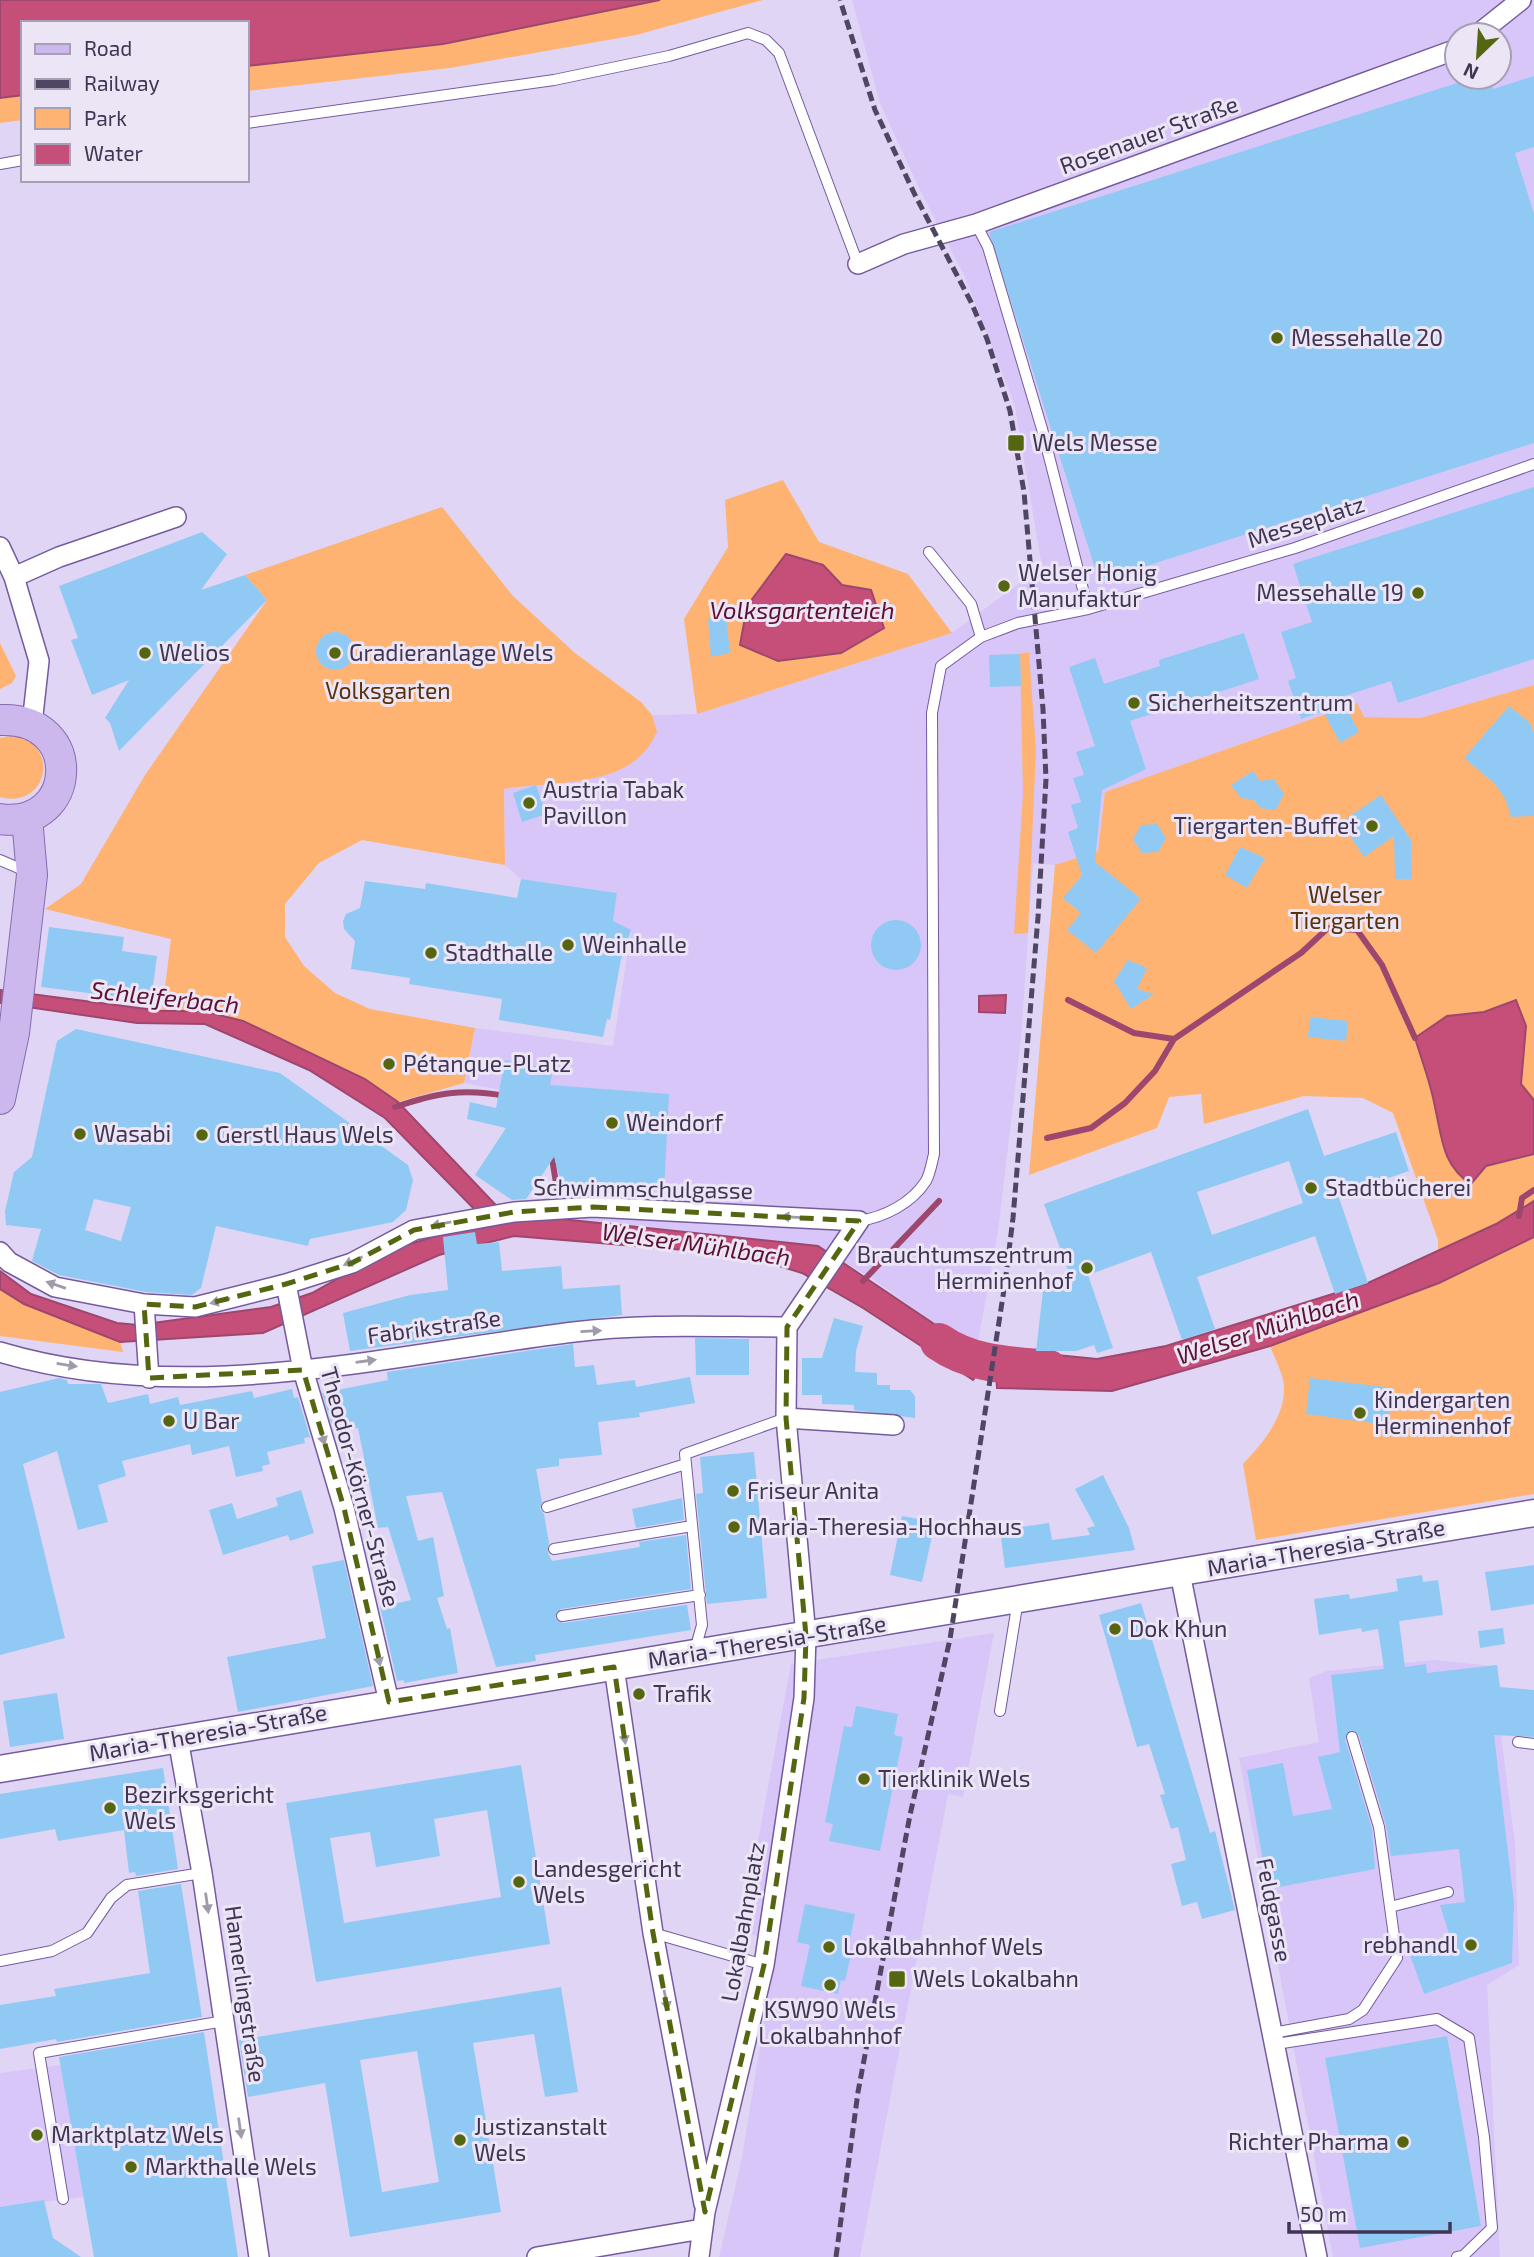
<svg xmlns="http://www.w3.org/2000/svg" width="1534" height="2257" viewBox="0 0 1534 2257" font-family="'Exo 2',sans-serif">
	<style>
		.built { fill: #d7c6f7; fill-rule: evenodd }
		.green { fill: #feb372 }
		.water { fill: #c64f79; stroke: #9e476e; stroke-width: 2 }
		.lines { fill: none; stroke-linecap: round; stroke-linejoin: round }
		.stream { stroke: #9e476e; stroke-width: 6 }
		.river { stroke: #c64f79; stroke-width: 38 }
		.building { fill: #90caf4; fill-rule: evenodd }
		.lane-casing { stroke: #755b9e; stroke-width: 12 }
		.street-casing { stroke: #755b9e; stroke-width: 22 }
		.secondary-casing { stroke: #755b9e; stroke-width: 29 }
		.primary-casing { stroke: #876cb1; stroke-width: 32 }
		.lane { stroke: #fff; stroke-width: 10 }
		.street { stroke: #fff; stroke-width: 19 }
		.secondary { stroke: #fff; stroke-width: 26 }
		.primary { stroke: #cdb8ee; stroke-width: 30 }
		.rail { stroke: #514564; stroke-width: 5; stroke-dasharray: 10 5; stroke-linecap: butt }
		.oneway { fill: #a09aaa }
		.marked { fill: none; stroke: #556610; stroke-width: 5; stroke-dasharray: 14 9; stroke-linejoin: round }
		.poi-dot { fill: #556610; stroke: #ebe5f5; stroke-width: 2.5 }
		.labels { text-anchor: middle; stroke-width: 6; stroke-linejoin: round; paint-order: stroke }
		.street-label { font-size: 23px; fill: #413554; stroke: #ebe5f5 }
		.poi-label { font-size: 23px; fill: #413554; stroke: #ebe5f5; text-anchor: start }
		.park-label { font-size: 23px; fill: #59320b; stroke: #ebe5f5 }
		.water-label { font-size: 24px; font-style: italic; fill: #5d1030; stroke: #ebe5f5 }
	</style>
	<rect width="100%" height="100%" fill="#e0d5f4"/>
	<path class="built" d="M852,0H1534V685L1420,718L1364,717L1356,703L1105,792L1098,851L1055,865L1033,863L1021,1038L998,1231L977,1347L967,1346L874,1280L818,1246L566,1219L545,1098L464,1083L475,1028L613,1046L631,931L613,921L617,893L521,879L505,865L504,789L541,783L657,730L652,715L697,714L952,633L1042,567L1015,406L965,277L919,188L880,103ZM1457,35H1499V77H1457Z
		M994,1633L963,1797L948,1794L860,2257H719L742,2158L777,1941L741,1932L791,1664Z
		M1434,1660L1492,1666L1515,1844L1519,1965L1487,1985L1500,2257H1333L1239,1758L1319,1742L1309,1678L1327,1671Z
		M61,2065L84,2197L0,2207V2073Z"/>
	<path class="green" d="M660,0H763L636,35L450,68L247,91V66L443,44Z
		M23,95V120L0,123V98Z
		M783,480L819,542L908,574L952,633L697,714L684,619L728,547L725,500Z
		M442,507L513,596L575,653L641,702L652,715L657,731C634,790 556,780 504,789L505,865L362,840L319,863L285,904V937L304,966L335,993L370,1009L475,1028L464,1083L398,1102L365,1079L203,1011H162L171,939L45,909L81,884L145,775L267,600L245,575Z
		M0,643L16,676L12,683L0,689Z
		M1029,652L1036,750L1028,933L1014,934L1023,794L1020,654Z
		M1534,685V1494L1256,1540L1243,1464C1262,1444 1285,1417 1284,1388C1284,1375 1275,1359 1270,1346L1439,1282L1438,1240L1393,1113L1363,1098L1304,1096L1204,1124L1201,1094L1169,1097L1157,1128L1029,1175L1055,865L1098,851L1105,792L1357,703L1364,717L1420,718Z
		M15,735C62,747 46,810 0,797V738Z
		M0,1289L24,1304L120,1342L123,1352L0,1336Z"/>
	<path class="water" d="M0,0H660L443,44L247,66V23H23V95L0,98Z
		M786,554L823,565L842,585L871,590L884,628L841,653L778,661L740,645L747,606Z
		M0,990L162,1011H203L243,1021L365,1079L398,1102L510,1220L561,1219L818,1246L967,1346L1097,1359L1166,1346L1368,1283L1496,1224L1534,1201V1237L1439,1283L1270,1346L1112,1391L997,1388L995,1349L973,1380L863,1308L802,1273L776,1265L685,1250L514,1236L439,1255L263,1333L120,1342L24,1304L0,1289V1271L31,1294L117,1323L138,1325L271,1307L312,1293L387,1251L486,1221L385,1118L309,1070L205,1024L137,1023L0,1003Z
		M1006,995L1005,1013L979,1012V996Z
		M1516,1000L1526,1026L1521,1084L1534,1100V1154L1486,1166L1471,1184C1442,1165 1442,1138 1435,1107C1431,1084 1422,1061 1415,1038L1447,1016L1484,1012Z"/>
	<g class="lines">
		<path class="stream" d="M1068,1000L1134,1033L1174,1039
			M395,1107C437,1093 462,1088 506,1096
			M1047,1138L1091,1128L1125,1103L1155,1071L1174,1039L1301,953L1328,928L1357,930L1382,965L1415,1038
			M551,1152L557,1189
			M1519,1216L1522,1198L1534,1190
			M863,1281L939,1201"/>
		<path class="river" d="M939,1342C972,1365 1010,1365 1049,1369"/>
	</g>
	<path class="building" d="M1534,76V147L1515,153L1534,214V443L1099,581L989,232L1476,77H1489L1493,89Z
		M1534,487V659L1398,703L1391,681L1341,697L1359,732L1340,743L1323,711L1301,719L1288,681L1296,678L1281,632L1312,622L1293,564Z
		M202,532L227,554L201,590L245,575L267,600L119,751L110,723L105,718L129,680L92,695L71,640L78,638L59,586Z
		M726,615L730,653L711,657L708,619Z
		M316 651a19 19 0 1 1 38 0a19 19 0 1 1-38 0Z
		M1244,633L1259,679L1130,721L1146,769L1102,790L1095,862L1141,899L1096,953L1067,930L1081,913L1063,898L1082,875L1068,832L1078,828L1071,805L1081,802L1073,778L1084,775L1076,752L1095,746L1069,667L1095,658L1104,684L1160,666L1159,660Z
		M1020,654L1021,686L990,687L989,655Z
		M1509,706L1530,723L1534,735V816L1511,817L1506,800L1495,784L1464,758Z
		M1253,771L1260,781L1274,779L1284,794L1276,810L1260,808L1254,800L1241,798L1231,785Z
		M536,785L546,814L522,822L513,793Z
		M1381,795L1411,840L1412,879H1395L1394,836L1364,857L1341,822Z
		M1157,824L1166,838L1158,852L1142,853L1133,839L1141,825Z
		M1240,847L1265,858L1247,888L1225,875Z
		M521,879L617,893L613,921L631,930L621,959L610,1020L607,1019L603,1037L499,1020L502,999L409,984L410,978L351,969L355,941L344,929L343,921L346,914L360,908L365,881L425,889L426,883L517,898Z
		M871 945a25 25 0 1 1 50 0a25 25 0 1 1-50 0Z
		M49,927L124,937L122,951L157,956L151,1001L41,987Z
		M1128,960L1147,968L1137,989L1154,994L1131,1009L1114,981Z
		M1310,1017L1348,1021L1346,1041L1308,1037Z
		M76,1029L280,1073L408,1165L413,1180L406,1210L393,1222L310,1239L308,1246L216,1226L201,1288L192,1295L146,1292L59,1275L32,1261L41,1229L6,1225L5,1211L14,1172L32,1157L57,1041ZM94,1199L131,1207L121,1241L85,1230Z
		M505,1060L553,1069L550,1085L669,1094L664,1191L562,1186L554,1157L526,1199L512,1200L475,1175L506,1128L467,1119L470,1102L496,1108Z
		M1308,1109L1324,1156L1396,1132L1409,1171L1338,1195L1368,1283L1335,1294L1315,1236L1197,1277L1215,1329L1182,1340L1151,1252L1088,1275L1113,1348L1097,1353L1094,1345L1076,1351H1036L1044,1282L1073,1284L1044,1204ZM1289,1161L1303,1203L1212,1235L1197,1192Z
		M475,1232L477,1244L499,1242L502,1271L561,1266L563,1289L620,1285L622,1315L350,1351L343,1313L410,1295L448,1290L443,1237Z
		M834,1318L863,1326L856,1351L855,1372L877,1373V1385H890V1390H910L915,1396V1418L854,1410V1405L822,1404V1395H802V1358H822Z
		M695,1338L749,1339V1375H696Z
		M573,1344L575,1367L594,1365L597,1385L635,1380L636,1387L690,1377L695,1403L639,1413L640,1417L598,1422L602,1455L559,1459V1466L536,1469L542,1502L540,1509L544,1514L549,1543L548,1553L552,1561L640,1547L639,1542L686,1535L691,1589L561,1609L555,1618L563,1623L692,1604L687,1605L691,1630L535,1655L536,1661L496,1667L442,1492L406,1496L418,1541L433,1537L444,1596L437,1598L447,1629L450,1628L458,1673L404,1683V1680L397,1681L380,1607L411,1600L388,1527L378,1528L358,1428L334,1432L322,1393L388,1380L387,1372Z
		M59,1378L67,1380L68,1384H101L108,1403L148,1394L150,1404L178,1397L180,1405L252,1391L254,1398L292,1389L294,1398L298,1397L310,1437L304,1438L305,1443L267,1452L270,1464L262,1466L263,1471L236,1477L229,1446L192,1455L190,1444L122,1461L126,1476L98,1485L108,1522L78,1530L57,1451L23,1464L65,1638L0,1655V1392Z
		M1310,1378L1393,1388L1387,1425L1306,1414Z
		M754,1452L767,1598L707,1604L696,1494L703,1493L700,1457Z
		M1103,1475L1129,1528L1135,1550L1005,1568L1000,1530L1049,1523L1052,1540L1090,1535L1087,1528L1095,1526L1075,1489Z
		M301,1490L314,1533L290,1541L288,1535L223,1555L209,1510L232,1503L237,1519L278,1506L276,1498Z
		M682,1498L684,1520L636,1528L632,1509Z
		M902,1516L935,1522L922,1582L890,1575Z
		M344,1560L373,1686L238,1712L227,1657L326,1638L312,1566Z
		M1534,1565V1604L1491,1611L1485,1572Z
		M1422,1575L1423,1582L1438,1580L1443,1615L1399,1621L1405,1667L1426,1664L1427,1673L1497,1665L1500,1687L1534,1690V1737L1494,1735L1514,1903L1512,1963L1424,1994L1409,1952L1450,1937L1440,1905L1465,1902L1459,1849L1391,1856L1386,1825L1359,1735L1351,1730L1345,1739L1372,1829L1375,1869L1268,1889L1247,1770L1283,1763L1293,1816L1332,1809L1318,1757L1340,1752L1331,1675L1384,1669L1378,1629L1362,1632L1361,1628L1319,1635L1314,1599L1349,1594L1350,1599L1398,1591L1396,1579Z
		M1141,1603L1210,1833L1215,1831L1235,1910L1202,1919L1197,1902L1182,1906L1171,1864L1186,1860L1178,1827L1171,1829L1160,1795L1165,1794L1149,1744L1137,1747L1099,1615Z
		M1503,1628L1505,1644L1480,1648L1478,1631Z
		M57,1693L64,1739L10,1747L3,1701Z
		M856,1706L898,1714L894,1735L903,1737L880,1851L829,1841L833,1824L825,1822L844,1726L852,1727Z
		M521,1765L550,1944L316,1982L286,1803ZM487,1810L501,1897L344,1923L330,1838L370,1832L376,1867L440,1856L434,1819Z
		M163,1768L178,1869L136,1876L135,1872L129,1873L124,1830L58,1841L55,1829L0,1839V1794Z
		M181,1884L202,2017L57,2042L56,2039L0,2049V2005L56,1996L54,1989L150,1973L138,1891Z
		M805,1904L855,1914L848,1949L852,1950L845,1981L841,1980L838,1994L801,1986L810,1945L797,1942Z
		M561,1987L578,2092L545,2097L534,2034L473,2043L501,2212L350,2237L325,2083L248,2097L239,2040ZM417,2051L439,2182L382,2192L360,2060Z
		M204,2032L238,2257H94L59,2057Z
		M1447,2036L1481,2226L1360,2248L1325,2058Z
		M44,2200L53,2238L81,2257H0V2207Z"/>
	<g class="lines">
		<g class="lane-casing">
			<path id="lane" d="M247,123L554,80L669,56L748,33L766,40L779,53L858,264
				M0,164L23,160
				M976,224L988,247L1042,429L1088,609
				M929,552L971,604L981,637
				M0,860L28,872
				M859,1221C884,1217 911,1204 926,1181C930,1174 932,1162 934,1154L932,713L941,666L981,637L1018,623L1088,609L1295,548L1534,464
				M547,1507L686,1464
				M554,1549L692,1526
				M562,1616L700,1595
				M700,1649L698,1639L702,1625L685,1454L786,1418
				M1000,1711L1018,1600
				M1518,1742L1534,1744
				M1390,1907L1448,1892
				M653,1933L764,1965
				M0,1961L52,1951L87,1933L111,1898L127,1885L202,1873
				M1273,2033L1349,2019L1363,2010L1397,1958L1379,1827L1352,1737
				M1276,2044L1437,2019L1469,2038L1484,2137L1492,2228L1463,2256L1457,2257
				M63,2199L39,2053L224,2021"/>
		</g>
		<g class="street-casing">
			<path id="street" d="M1477,35L1521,0
				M858,264L904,244L976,224L1457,49
				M0,547L14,577L39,661L32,724
				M14,577L59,557L176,517
				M0,1252L9,1262L55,1287L144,1304L195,1307L286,1284L352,1263L414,1230L514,1212L593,1207L859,1221
				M286,1284L303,1370L344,1508L389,1702
				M144,1304L149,1378
				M787,1327L859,1221
				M0,1352C187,1408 386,1355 574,1332C644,1323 716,1327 787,1327
				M786,1418L894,1425
				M1180,1573L1317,2257
				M614,1667L653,1933L704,2204
				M178,1739L202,1873L259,2257
				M537,2257L702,2229
				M699,2257L705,2212L764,1965L804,1698L806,1636L786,1418L787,1327"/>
		</g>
		<g class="secondary-casing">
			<path id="secondary" d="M0,1769L1534,1513"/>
		</g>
		<g class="primary-casing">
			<path id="primary" d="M0,720C85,716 78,830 0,819
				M0,1099L14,1033L32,875L27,818"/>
		</g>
		<use href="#lane" class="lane"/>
		<use href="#street" class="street"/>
		<use href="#secondary" class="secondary"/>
		<use href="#primary" class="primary"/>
		<path class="rail" d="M836,2257L858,2092L910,1815L950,1639L1005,1283L1013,1218L1038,917L1046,779L1043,709L1024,492L1010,411L987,339L971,302L915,195L875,110L840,0"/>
	</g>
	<defs><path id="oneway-solid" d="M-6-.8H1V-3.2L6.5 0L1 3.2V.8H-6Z" transform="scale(1.75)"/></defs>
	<g class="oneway">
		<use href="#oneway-solid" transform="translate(791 1217) rotate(-177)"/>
		<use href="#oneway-solid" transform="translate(441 1224) rotate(168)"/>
		<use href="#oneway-solid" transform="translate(353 1261) rotate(156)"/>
		<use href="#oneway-solid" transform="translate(56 1285) rotate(-161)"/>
		<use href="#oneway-solid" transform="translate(220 1301) rotate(166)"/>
		<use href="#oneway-solid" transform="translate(591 1331) rotate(-3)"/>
		<use href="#oneway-solid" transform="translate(366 1361) rotate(-8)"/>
		<use href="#oneway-solid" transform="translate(67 1365) rotate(9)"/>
		<use href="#oneway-solid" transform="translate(322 1435) rotate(74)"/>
		<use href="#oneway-solid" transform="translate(378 1656) rotate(77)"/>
		<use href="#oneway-solid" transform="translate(624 1734) rotate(82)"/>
		<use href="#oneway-solid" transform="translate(207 1903) rotate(82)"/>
		<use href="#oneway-solid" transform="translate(666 2000) rotate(79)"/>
		<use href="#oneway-solid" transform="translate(240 2128) rotate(82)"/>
	</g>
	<path class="marked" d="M593,1207L859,1221L787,1327L786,1418L806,1636L804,1698L764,1965L705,2212L653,1933L614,1667L389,1702L344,1508L303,1370L149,1378L144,1304L195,1307L286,1284L352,1263L414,1230L514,1212Z"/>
	<g class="poi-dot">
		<circle cx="1277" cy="338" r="7"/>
		<rect x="1007" y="434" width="18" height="18" rx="3.5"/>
		<circle cx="1004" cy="586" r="7"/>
		<circle cx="1418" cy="593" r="7"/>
		<circle cx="145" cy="653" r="7"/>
		<circle cx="335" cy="653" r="7"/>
		<circle cx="1134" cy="703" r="7"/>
		<circle cx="529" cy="803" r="7"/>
		<circle cx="1372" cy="826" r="7"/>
		<circle cx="568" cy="945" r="7"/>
		<circle cx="431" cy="953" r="7"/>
		<circle cx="389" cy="1064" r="7"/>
		<circle cx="612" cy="1123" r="7"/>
		<circle cx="80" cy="1134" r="7"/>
		<circle cx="202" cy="1135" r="7"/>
		<circle cx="1311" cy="1188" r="7"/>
		<circle cx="1087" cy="1268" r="7"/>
		<circle cx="1360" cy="1413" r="7"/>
		<circle cx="169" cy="1421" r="7"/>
		<circle cx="733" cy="1491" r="7"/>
		<circle cx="734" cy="1527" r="7"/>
		<circle cx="1115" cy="1629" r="7"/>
		<circle cx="639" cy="1694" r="7"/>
		<circle cx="864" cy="1779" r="7"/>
		<circle cx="110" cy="1808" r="7"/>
		<circle cx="519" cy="1882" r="7"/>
		<circle cx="1471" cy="1945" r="7"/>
		<circle cx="829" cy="1947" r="7"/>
		<rect x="888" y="1970" width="18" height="18" rx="3.5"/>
		<circle cx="830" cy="1985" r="7"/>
		<circle cx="37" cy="2135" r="7"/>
		<circle cx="460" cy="2140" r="7"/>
		<circle cx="1403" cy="2142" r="7"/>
		<circle cx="131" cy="2167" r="7"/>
	</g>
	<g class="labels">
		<g class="street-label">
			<text transform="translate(1149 135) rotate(-20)" y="8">Rosenauer Straße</text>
			<text transform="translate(1306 522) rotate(-18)" y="8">Messeplatz</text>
			<text transform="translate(643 1189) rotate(1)" y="8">Schwimmschulgasse</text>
			<text transform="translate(434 1327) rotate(-8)" y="8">Fabrikstraße</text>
			<text transform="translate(360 1487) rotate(75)" y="8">Theodor-Körner-Straße</text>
			<text transform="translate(1326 1548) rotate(-10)" y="8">Maria-Theresia-Straße</text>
			<text transform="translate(767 1642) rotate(-9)" y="8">Maria-Theresia-Straße</text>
			<text transform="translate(208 1733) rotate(-10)" y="8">Maria-Theresia-Straße</text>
			<text transform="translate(1274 1910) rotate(79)" y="8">Feldgasse</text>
			<text transform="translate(743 1922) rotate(-80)" y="8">Lokalbahnplatz</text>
			<text transform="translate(245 1994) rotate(82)" y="8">Hamerlingstraße</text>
		</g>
		<g class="poi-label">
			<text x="1291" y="346">Messehalle 20</text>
			<text x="1032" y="451">Wels Messe</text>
			<text x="1018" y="581">Welser Honig<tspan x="1018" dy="26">Manufaktur</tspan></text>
			<text x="1404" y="601" text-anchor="end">Messehalle 19</text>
			<text x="159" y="661">Welios</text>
			<text x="349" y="661">Gradieranlage Wels</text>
			<text x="1148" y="711">Sicherheitszentrum</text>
			<text x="543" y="798">Austria Tabak<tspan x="543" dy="26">Pavillon</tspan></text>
			<text x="1358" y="834" text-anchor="end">Tiergarten-Buffet</text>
			<text x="582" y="953">Weinhalle</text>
			<text x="445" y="961">Stadthalle</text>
			<text x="403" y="1072">Pétanque-PLatz</text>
			<text x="626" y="1131">Weindorf</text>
			<text x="94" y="1142">Wasabi</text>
			<text x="216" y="1143">Gerstl Haus Wels</text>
			<text x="1325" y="1196">Stadtbücherei</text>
			<text x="1073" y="1263" text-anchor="end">Brauchtumszentrum<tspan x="1073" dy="26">Herminenhof</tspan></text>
			<text x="1374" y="1408">Kindergarten<tspan x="1374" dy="26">Herminenhof</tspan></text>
			<text x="183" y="1429">U Bar</text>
			<text x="747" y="1499">Friseur Anita</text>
			<text x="748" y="1535">Maria-Theresia-Hochhaus</text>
			<text x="1129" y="1637">Dok Khun</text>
			<text x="653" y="1702">Trafik</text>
			<text x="878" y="1787">Tierklinik Wels</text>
			<text x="124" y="1803">Bezirksgericht<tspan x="124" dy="26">Wels</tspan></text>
			<text x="533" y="1877">Landesgericht<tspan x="533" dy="26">Wels</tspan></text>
			<text x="1457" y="1953" text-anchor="end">rebhandl</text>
			<text x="843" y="1955">Lokalbahnhof Wels</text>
			<text x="913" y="1987">Wels Lokalbahn</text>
			<text x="830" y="2018" text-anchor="middle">KSW90 Wels<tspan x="830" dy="26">Lokalbahnhof</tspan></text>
			<text x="474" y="2135">Justizanstalt<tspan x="474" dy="26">Wels</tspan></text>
			<text x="51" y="2143">Marktplatz Wels</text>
			<text x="1389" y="2150" text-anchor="end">Richter Pharma</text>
			<text x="145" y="2175">Markthalle Wels</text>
		</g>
		<g class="park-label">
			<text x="388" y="699">Volksgarten</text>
			<text x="1345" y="903">Welser<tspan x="1345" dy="26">Tiergarten</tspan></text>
		</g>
		<g class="water-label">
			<text x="802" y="619">Volksgartenteich</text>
			<text transform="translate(165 998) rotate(6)" y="8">Schleiferbach</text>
			<text transform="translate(696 1245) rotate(8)" y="8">Welser Mühlbach</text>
			<text transform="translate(1268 1328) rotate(-18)" y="8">Welser Mühlbach</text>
		</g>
	</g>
	<rect x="21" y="21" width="228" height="161" fill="#ebe5f5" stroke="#a79fb5" stroke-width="2"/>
	<rect x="35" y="44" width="35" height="10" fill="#cdb8ee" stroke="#a79fb5" stroke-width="2"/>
	<text x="84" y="56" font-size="21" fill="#413554">Road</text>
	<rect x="35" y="79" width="35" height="10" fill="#514564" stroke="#a79fb5" stroke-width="2"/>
	<text x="84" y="91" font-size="21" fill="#413554">Railway</text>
	<rect x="35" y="108" width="35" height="21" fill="#feb372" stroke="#a79fb5" stroke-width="2"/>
	<text x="84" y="126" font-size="21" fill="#413554">Park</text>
	<rect x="35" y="144" width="35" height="21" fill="#c64f79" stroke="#a79fb5" stroke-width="2"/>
	<text x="84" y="161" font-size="21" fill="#413554">Water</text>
	<g transform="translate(1478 56) rotate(205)"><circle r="33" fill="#ebe5f5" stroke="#a79fb5" stroke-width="2"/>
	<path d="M0-5L12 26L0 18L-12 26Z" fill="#556610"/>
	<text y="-10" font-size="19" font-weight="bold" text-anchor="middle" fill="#413554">N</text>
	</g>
	<path d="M1289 2222v10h161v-10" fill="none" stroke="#413554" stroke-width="3.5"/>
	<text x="1300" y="2222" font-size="21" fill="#413554" stroke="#ebe5f5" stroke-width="5" paint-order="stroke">50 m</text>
</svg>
